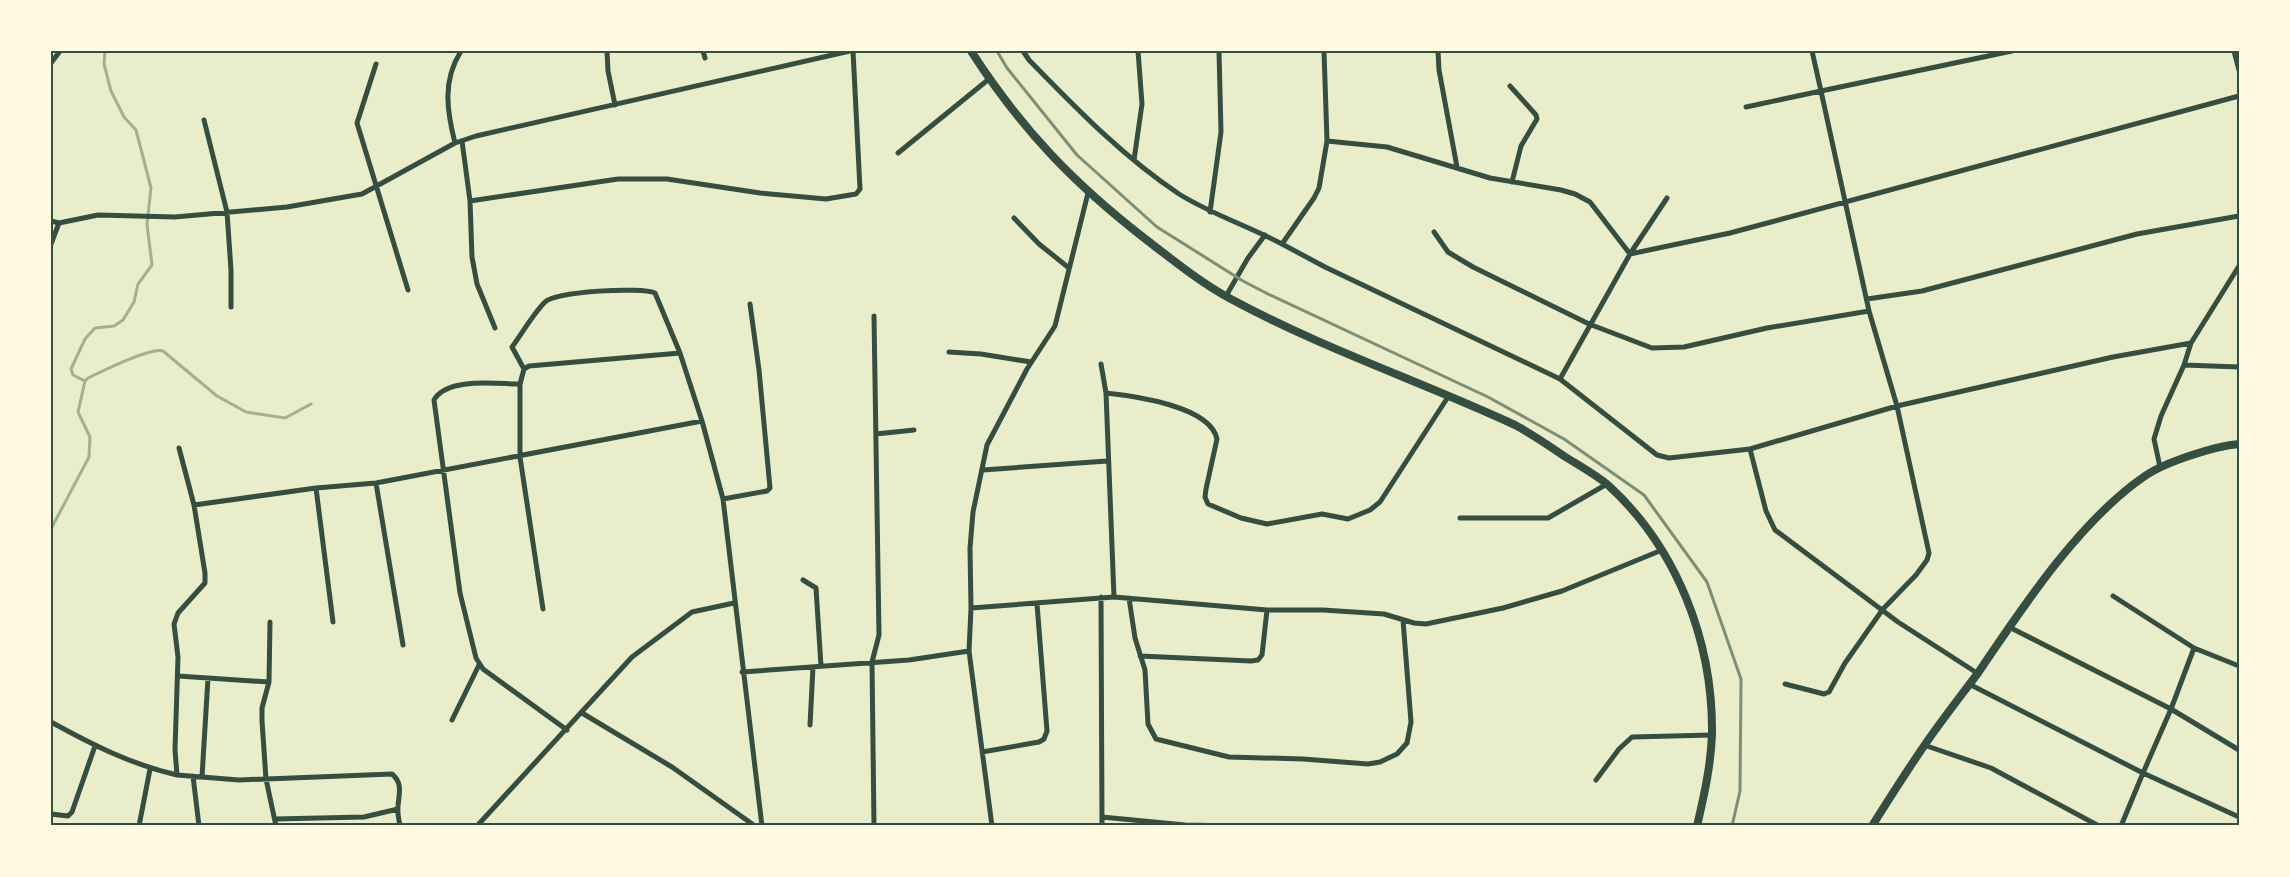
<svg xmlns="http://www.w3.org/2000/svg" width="2290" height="877" viewBox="0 0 2290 877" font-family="Mulish,sans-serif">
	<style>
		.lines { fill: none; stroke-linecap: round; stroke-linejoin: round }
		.stream { stroke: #a3b18a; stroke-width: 3 }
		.minor { stroke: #344e41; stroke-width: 5 }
		.secondary { stroke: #344e41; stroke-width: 8 }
		.primary { stroke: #344e41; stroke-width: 8 }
		.rail { stroke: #7c8e77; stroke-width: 3 }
		.neatline { fill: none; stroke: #344e41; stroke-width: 2 }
	</style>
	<rect width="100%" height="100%" fill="#e9edc9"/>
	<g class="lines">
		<path class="stream" d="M85,381L73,375L71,369L85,339L95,328L114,326L123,320L134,302L138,284L152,265L147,224L151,188L136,130L124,117L111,91L104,64L105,51
			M51,529L89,457L90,437L78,412L85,381L88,378C103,371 150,347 163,351L217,396L246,412L285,418L311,404"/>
		<path class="minor" d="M607,51L608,71L615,105
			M703,51L705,58
			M1023,51L1029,60C1076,108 1123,157 1179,194C1211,214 1248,226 1282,244L1314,198L1319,188L1327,141
			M1324,51L1327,141L1387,147L1490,178L1561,190L1575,194L1590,202L1630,254L1667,198
			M1438,51L1439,70L1457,167
			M2234,51L2239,70
			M51,63L60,51
			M376,64L357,123L408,290
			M1510,86L1536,115L1537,119L1521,146L1512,182
			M1746,107L1821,91L1812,51
			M204,120L227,212L231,270V307
			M462,141L470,201L472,257L477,284L495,328
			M455,143C447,111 442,81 461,51
			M898,153L989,79
			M1134,160L1142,104L1138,51
			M470,201L618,179H667L760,193L826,199L856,194L860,189L853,51
			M1210,212L1221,132L1219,51
			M1014,218L1039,244L1069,268
			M51,221L59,223L98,215L175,217L287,207L362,194L455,143L476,136L850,51
			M1434,232L1448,252L1473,267L1589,324L1652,348L1684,347L1767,328L1869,311
			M51,244L59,223
			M1282,244L1325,267L1560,379L1657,455L1669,458L1750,449L1897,406L2113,357L2191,343
			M1226,296L1248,258L1265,235
			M1867,299L1922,291L2137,234L2239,216
			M874,316L879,635L872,662L874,826
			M949,352L981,354L1031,362
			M1101,364L1106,393L1114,597L1267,610H1323L1384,614L1414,623L1426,624L1503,608L1562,591L1662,550
			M2184,365L2239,367
			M524,369L512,347C523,332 533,314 545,302C556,291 641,287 655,293L680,353
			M1560,379L1630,254L1730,233L2239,96
			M520,384C496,384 447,377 434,400L460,593L476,658L483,669L567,730
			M1106,393C1134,396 1210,406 1217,439L1206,489L1205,497L1208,504L1241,518L1267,524L1322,514L1348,519L1370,510L1380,502L1448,397
			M876,434L914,430
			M179,448L194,505L205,573V583L178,613L174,624L178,657L175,750L177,775L239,780L392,774C403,783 399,794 398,806C397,813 399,820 400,826
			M1750,449L1766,511L1775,530L1898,622L1977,673
			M2160,467L2154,439L2161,416L2184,365L2191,343L2239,266
			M983,470L1107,461
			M376,483L403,645
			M316,488L333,622
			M723,499L767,491L770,488L759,370L750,304
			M194,505L316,488L376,483L702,421L723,499L762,826
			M1460,518H1548L1607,484
			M803,580L816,588L821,666
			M2113,596L2194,648L2239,666
			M1101,597L1102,826
			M1129,598L1135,638L1145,670L1148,724L1156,739L1229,757L1303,759L1368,764L1380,762L1397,754L1407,743L1411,722L1403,620
			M971,608L1114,597
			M543,609L520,457V384L524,369L529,366L680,353L702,421
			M270,622L269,682L262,708V721L266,779L276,826
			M2009,627L2171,709L2194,648
			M1140,656L1251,661L1258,660L1262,655L1267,610
			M742,672L909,660L969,651
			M178,676L269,682
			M1785,684L1824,694L1829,692L1845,663L1883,609L1916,575L1927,560L1929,553L1897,406L1869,311L1821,91L2012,51
			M1969,684L2143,773L2121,826
			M582,713L672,767L755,826
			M452,720L479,665
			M51,722C93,745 130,764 177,775
			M810,725L813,667
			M1924,745L1991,768L2099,826
			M2239,750L2171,709L2143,773L2239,817
			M982,752L1039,742L1044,739L1047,731L1037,604
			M193,776L199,826
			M202,777L208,678
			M1596,780L1619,749L1632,737L1712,735
			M51,814L68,816L72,812L95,746
			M1102,817L1185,825L1234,826
			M275,819L364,817L398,809
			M139,826L150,769
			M477,826L632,657L692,612L734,603
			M992,826L969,651L971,608L970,548L973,512L987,445L1027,369L1055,326L1088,193"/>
		<path class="secondary" d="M1872,826C1889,799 1906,772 1924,746C1941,721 1960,697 1978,673C2022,608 2080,520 2145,476C2165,462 2215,446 2239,444"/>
		<path class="primary" d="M971,51C1022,130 1074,184 1148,241C1174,261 1200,282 1229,298C1321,348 1420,381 1515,425C1532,434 1548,445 1564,456C1578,465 1595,474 1608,485C1677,548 1713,641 1712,734C1711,765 1704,796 1697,826"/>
		<path class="rail" d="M997,51L1007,68L1077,155L1157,227L1243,281L1268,294L1488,397L1564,439L1644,495L1707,582L1741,679L1740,791L1732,826"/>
	</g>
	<rect width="2290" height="877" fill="none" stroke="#fefae0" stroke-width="105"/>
	<rect x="52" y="52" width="2186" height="772" class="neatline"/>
</svg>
